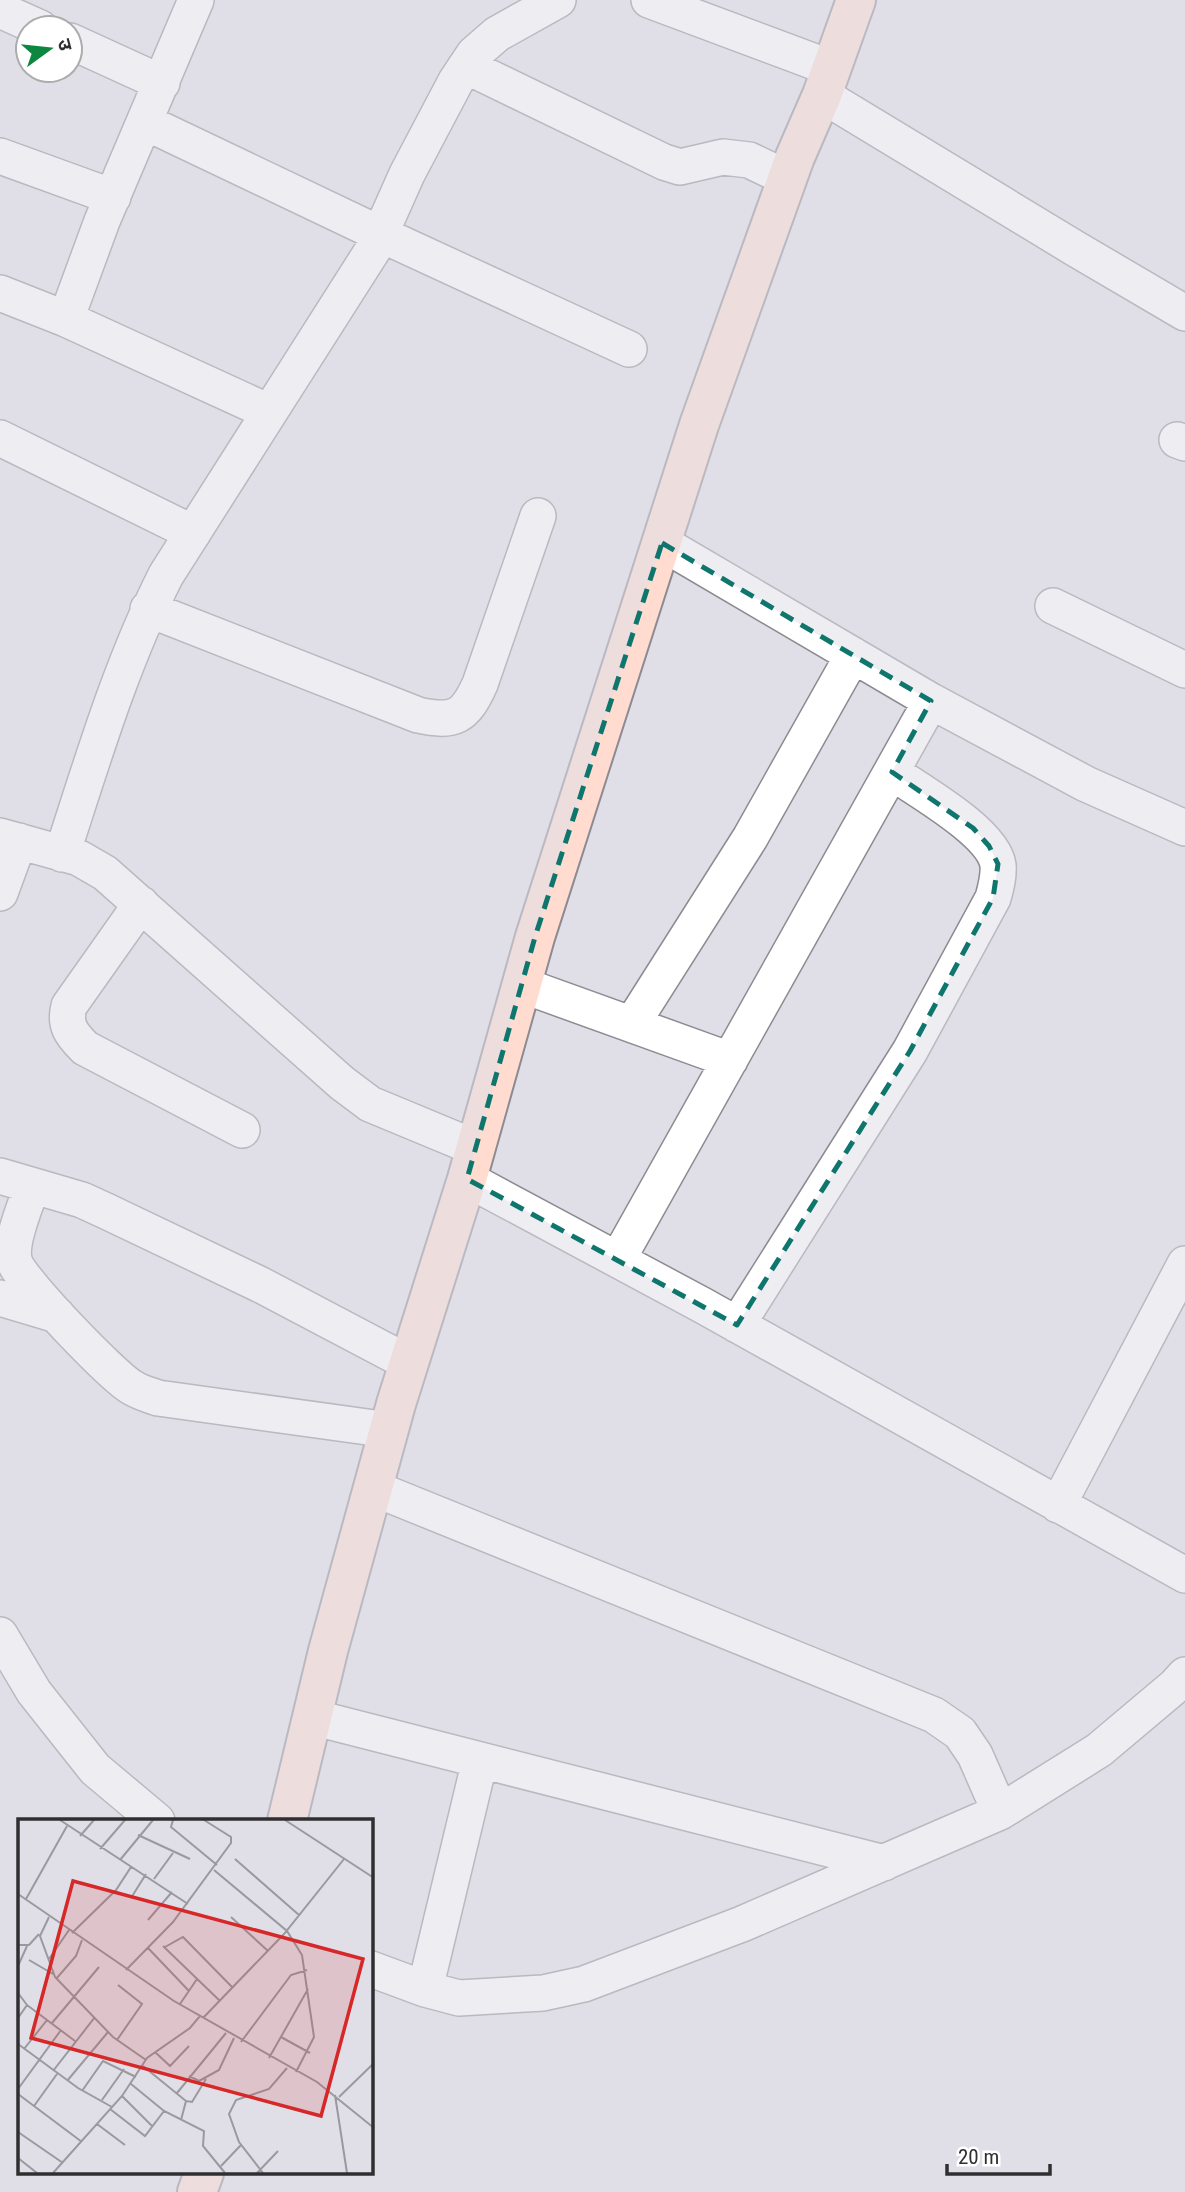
<svg xmlns="http://www.w3.org/2000/svg" width="1185" height="2192" viewBox="0 0 1185 2192" font-family="'Roboto Condensed','Noto Sans Devanagari',sans-serif">
	<style>
		.lines { fill: none; stroke-linecap: round; stroke-linejoin: round }
		.street-casing { stroke: #8c8b92; stroke-width: 38 }
		.secondary-casing { stroke: #8c8b92; stroke-width: 42 }
		.street { stroke: #fff; stroke-width: 35 }
		.secondary { stroke: #ffdbd0; stroke-width: 38 }
		.marked { fill: none; stroke: #0f766e; stroke-width: 5; stroke-dasharray: 14 9; stroke-linejoin: round }
		.inset-road { fill: none; stroke: #99999e; stroke-width: 2 }
		.view { fill: #d62828; fill-opacity: 0.15; stroke: #d62828; stroke-width: 3.5 }
		.inset-edge { fill: none; stroke: #2f2f31; stroke-width: 3.5 }
	</style>
	<rect width="100%" height="100%" fill="#e0dfe7"/>
	<g class="lines">
		<g class="street-casing">
			<path id="street" d="M649,0L831,68
				M0,10L40,28
				M70,41L162,83
				M466,66L664,162L680,167L723,157L749,160L787,178
				M822,95L1076,249L1185,313
				M145,122L380,234L629,349
				M0,156L113,197
				M0,293L66,319L269,412
				M66,319L102,221L196,0
				M0,438L193,533
				M1177,440L1185,443
				M662,543L931,701L1086,784L1185,828
				M1053,606L1185,670
				M148,609L418,715C455,723 465,717 480,684L538,516
				M0,836L79,858L105,873L342,1083L370,1104L476,1148
				M62,854C93,759 121,664 166,575L374,248L407,174L456,81L474,54L497,34L558,0
				M0,893L19,841
				M141,904L69,1006C64,1025 71,1034 85,1048L242,1130
				M522,985L730,1060
				M632,1024L750,838L853,655
				M0,1176L82,1200L106,1211L261,1285L409,1363
				M467,1179L702,1305L1185,1575
				M32,1186C26,1205 8,1244 15,1263C22,1282 114,1378 133,1388C141,1393 150,1395 158,1398L389,1430
				M618,1259L931,701
				M0,1298L57,1315
				M737,1325L910,1051L993,898C996,887 999,876 998,865C993,832 919,791 892,772
				M373,1488L934,1715L960,1733L975,1755L1000,1812
				M1058,1505L1185,1264
				M0,1635L34,1692L95,1769L157,1821
				M312,1717L884,1863
				M371,1969L425,1989L459,1998L543,1993L584,1984L742,1924L1000,1812L1099,1750L1175,1686L1185,1675
				M425,1989L480,1760"/>
		</g>
		<g class="secondary-casing">
			<path id="secondary" d="M287,1821L328,1651L396,1404L467,1179L535,937L699,425L795,157L822,95L856,0
				M197,2192L204,2173"/>
		</g>
		<use href="#street" class="street"/>
		<use href="#secondary" class="secondary"/>
	</g>
	<path d="M0 0H1185V2192H0ZM662,543L931,701L892,772L973,828L989,846L998,864L993,898L910,1051L737,1325L467,1179L535,937Z" fill="#e0dfe7" fill-opacity=".55" fill-rule="evenodd"/>
	<path class="marked" d="M662,543L931,701L892,772L973,828L989,846L998,864L993,898L910,1051L737,1325L467,1179L535,937Z"/>
	<g transform="translate(18 1819)">
		<rect width="355" height="355" fill="#e0dfe7"/>
		<path class="inset-road" d="M42,1L170,85M155,1L153,8L199,46M267,1L356,59M120,16L172,40M62,17L76,1M82,30L107,1M217,40L281,96M102,41L135,1M196,51L269,112L284,136L296,218L278,253M136,60L155,34M0,75L156,182L299,263L356,309M113,79L128,55M8,80L49,7M31,98L22,117L37,158L95,218L128,241M213,98L250,132M130,101L154,73M54,114L98,71L113,48M0,126H11L21,115M145,127L202,182M147,128L165,118L215,169M130,129L171,172M31,140L51,111M11,141L35,155M0,147L9,127M108,151L155,103L213,24V18L186,1M38,160L58,137L64,121M0,174L9,186L0,199M162,185L179,160M9,186L57,222M185,199L266,115L326,40M34,204L81,148M263,218L292,234M99,221L124,185L100,166M223,223L273,156L289,151M0,225L60,269L94,288M6,230L29,201M137,233L152,247L171,227M251,239L290,170M125,247L168,282L163,301M35,252L77,198M171,257L181,262L201,251L216,219M49,262L90,213M113,265L146,292L186,312L185,327L207,354M0,270L43,211M64,272L85,242L118,258M159,274L208,214M0,275L64,323M317,276L329,354M104,277L135,308M321,278L356,244M84,281L106,250M168,282L174,283L188,260M16,287L39,255M92,290L127,317L146,292M79,305L107,326M0,313L45,344M0,339L19,354M203,347L223,326M35,354L104,277L129,239L172,209L182,197M239,354L260,332M245,354L221,323L211,295L218,281L251,270L269,249"/>
		<path class="view" d="M55,62L345,140L303,297L13,219Z"/>
		<rect width="355" height="355" class="inset-edge"/>
	</g>
	<g transform="translate(49 49) rotate(75)"><circle r="33" fill="#ffffff" stroke="#acacad" stroke-width="2"/>
	<path d="M0-5L12 26L0 18L-12 26Z" fill="#0d863f"/>
	<text y="-10" font-size="19" font-weight="bold" text-anchor="middle" fill="#2f2f31">उ</text>
	</g>
	<path d="M947 2164v10h103v-10" fill="none" stroke="#2f2f31" stroke-width="3.5"/>
	<text x="958" y="2164" font-size="21" fill="#2f2f31" stroke="#ffffff" stroke-width="5" paint-order="stroke">20 m</text>
</svg>
